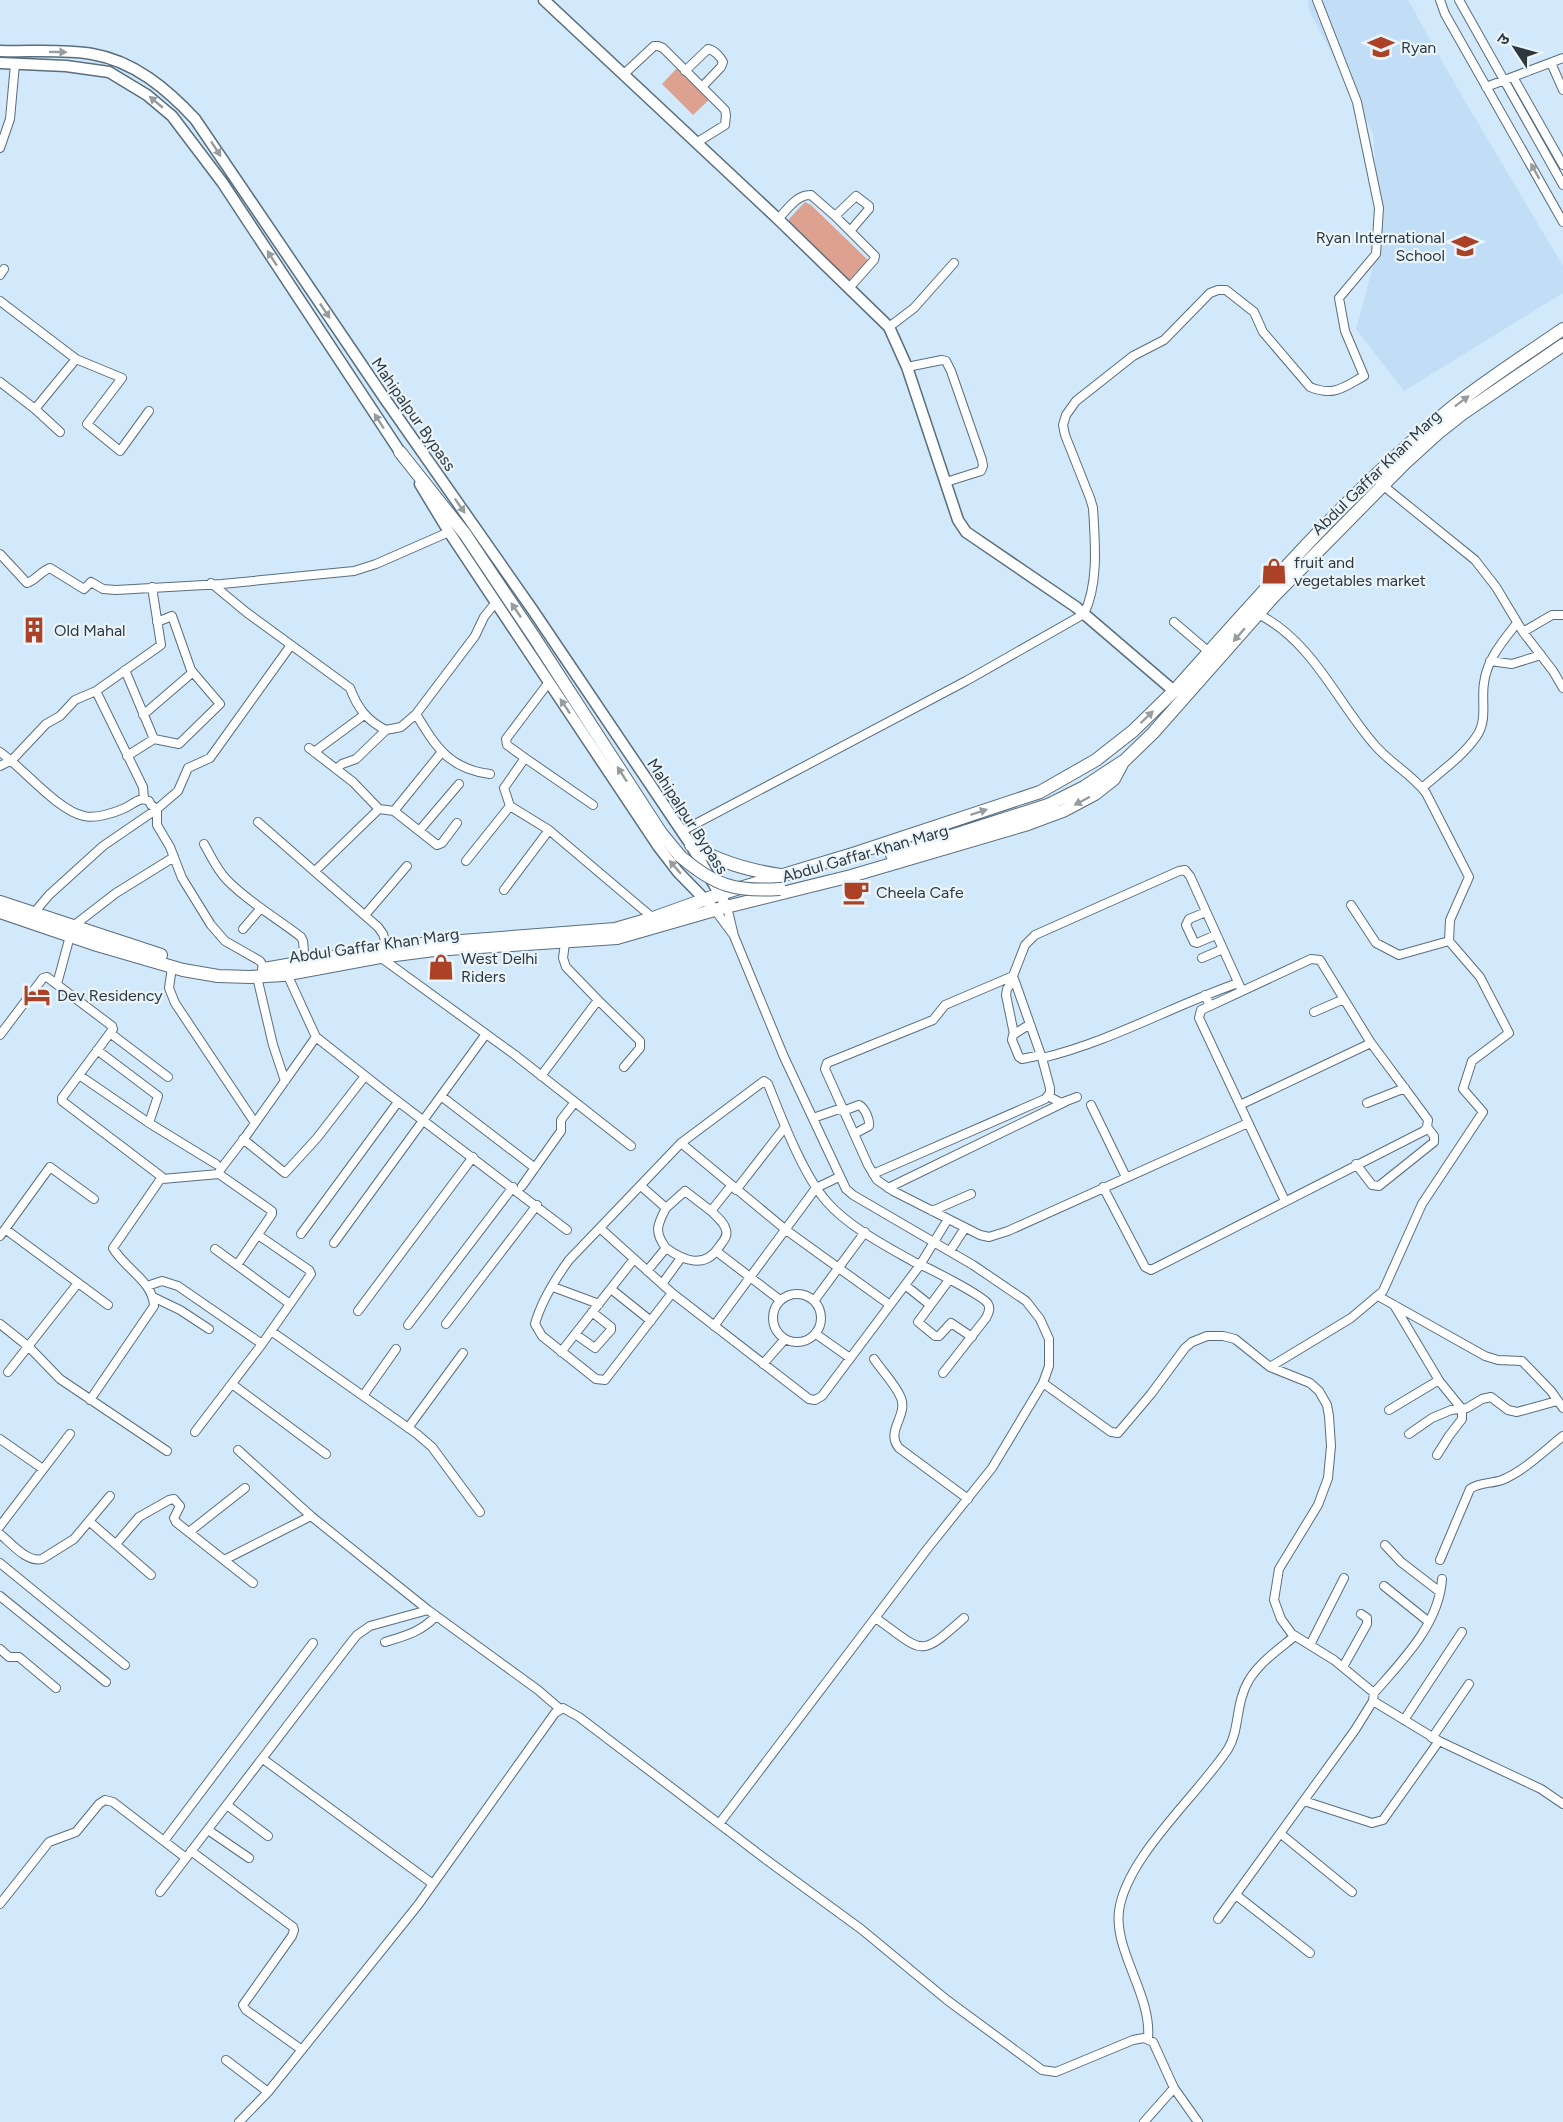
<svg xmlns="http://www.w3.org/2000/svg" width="1563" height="2122" viewBox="0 0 1563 2122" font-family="Figtree,'Noto Sans Devanagari',sans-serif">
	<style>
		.built { fill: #c1def6 }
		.green { fill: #dda190 }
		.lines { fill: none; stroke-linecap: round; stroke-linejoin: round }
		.minor-casing { stroke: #596e7e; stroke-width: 10 }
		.tertiary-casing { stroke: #596e7e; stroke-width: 13 }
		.primary-casing { stroke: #596e7e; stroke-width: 14 }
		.minor { stroke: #fff; stroke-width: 8 }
		.tertiary { stroke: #fff; stroke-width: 10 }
		.primary { stroke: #fff; stroke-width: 12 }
		.primary-bridge-casing { stroke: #596e7e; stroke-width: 14; stroke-linecap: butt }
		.primary-bridge { stroke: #fff; stroke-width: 12 }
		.oneway { fill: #979c9f }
		.labels { text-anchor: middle; stroke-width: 4.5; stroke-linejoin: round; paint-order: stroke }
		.poi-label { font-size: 16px; fill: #2f383f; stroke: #eaf4fb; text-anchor: start }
		.street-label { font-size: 16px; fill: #2f383f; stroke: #eaf4fb }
	</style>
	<rect width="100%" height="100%" fill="#d2e8fb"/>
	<path class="built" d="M1309,0H1408L1456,86L1563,266V293L1404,391L1356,329L1381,237L1373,133L1308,8Z"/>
	<path class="green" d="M677,68L709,100L693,115L662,84Z
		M805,202L811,205L870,262L857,281L849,280L789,224V219Z"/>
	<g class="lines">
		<g class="minor-casing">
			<path id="minor" d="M1440,0L1445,14L1563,222
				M1459,0L1563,185
				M1551,63L1563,90
				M685,71L708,49C714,50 720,56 723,62L721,67L702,87
				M624,74L654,46H658L663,48L725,110L726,115L725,125L696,143
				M1513,77L1563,165
				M1486,87L1563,58
				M0,148L10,119L15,64
				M835,216L856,196L869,206V209L850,231
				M778,219C787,210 797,194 811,195L835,216L875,256L874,260L850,287
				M0,275L4,269
				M0,301L76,359L122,378L87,424L120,451L149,411
				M889,327L914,308L954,263
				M907,367L942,360L946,361L951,371L982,460L983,466L981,471L946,482
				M0,382L35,409L60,432
				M35,409L76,359
				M1380,483L1475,560L1496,587L1523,632L1553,671L1563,688
				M0,554L27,583C35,581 41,571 50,568L84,589L91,582L103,589L116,590L222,584L354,571L376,564L449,532
				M211,583L246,612L350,688C357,707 367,721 386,730L401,727L416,714L475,636L484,617L496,602
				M1258,614C1312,641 1336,700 1373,743C1388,762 1412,774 1426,793L1469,877L1450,920L1449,941
				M1174,622L1209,652
				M1523,632L1552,615H1563
				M1490,661L1512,664L1541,655
				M125,670L154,739L127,756
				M96,691L143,787L144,799
				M416,714C436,747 449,769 490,774
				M143,715L193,672
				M154,739L179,744L220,704L191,670L172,616L157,622
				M309,748L353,782L379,809L394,811
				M0,752C23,768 58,811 84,816C95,819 114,813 125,808C134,804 139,796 149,801L151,805L157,809V825L170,847L182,878L211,925L225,941L260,961L265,969
				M314,752L364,715
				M441,753L394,811L437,845L442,843L457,823
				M525,758L593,805
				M0,766L12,760L46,724L60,716L75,700L96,691L161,645L152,587
				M336,769L342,764L356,759L386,730
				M1422,788C1440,772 1463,756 1476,737C1488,721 1481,701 1484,683C1487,659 1503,641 1517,623
				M510,806L504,788L525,758L507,745L506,739L549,682
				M258,822L378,927L383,934L387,947
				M419,831L459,784
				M682,831L966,681L1084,614C1099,583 1095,542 1093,508L1090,498L1065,435L1063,425L1066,415L1076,401L1133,356L1164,340L1210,293L1218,290H1226L1254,312L1263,332L1310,387C1334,397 1344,387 1364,376L1345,331L1339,298L1376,254L1379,208L1357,102L1317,0
				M204,844C211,856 217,870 227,880C248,902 277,918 301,937L303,941L305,962
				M466,861L510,806L549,830L653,918
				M315,871L379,809
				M504,890L549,830
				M715,910L732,933
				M1206,912L1189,919L1186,925L1194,942L1197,943L1216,935
				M33,914L49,895L103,846L157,809L178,791L188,768L210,758L291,645
				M365,915L407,866
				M72,927L116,893L174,857
				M243,929L261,908
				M380,957L515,1055L631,1146
				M1202,958L1223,949
				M172,967L169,988L175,1003L255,1123
				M287,974L316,1037L383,1090L567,1230
				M257,977L273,1045L285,1081
				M1014,979L1007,989L1006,995L1014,1034
				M57,984L70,936
				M1242,991L1190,876L1185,870L1179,871L1035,935L1025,945L1013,976L945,1005L933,1020L827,1063L825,1069L868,1165L877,1180L893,1191L980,1235L989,1237L1008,1231L1248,1123
				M1205,995L1210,1006L1201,1010L1199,1018L1285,1201
				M598,1000L640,1041V1048L624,1067
				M1314,1012L1344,999
				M1030,1024L1013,1035L1012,1040L1019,1057L1022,1059L1041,1055
				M110,1033L168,1077
				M0,1035L43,978L47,977L112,1026L113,1029L62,1098V1101L162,1177L113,1248C124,1268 153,1281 154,1306L90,1400
				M97,1050L158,1096L149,1123
				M1042,1058C1110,1042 1172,1006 1238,983
				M79,1075L149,1123L216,1164
				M541,1076L598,1000L566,967L563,958L565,943
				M441,1096L535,1168
				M1048,1096L1061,1103L1077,1097
				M1367,1103L1405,1088
				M1091,1105L1126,1177
				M1240,1105L1371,1043
				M843,1111L859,1105C865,1108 870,1120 869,1126L854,1134
				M813,1118L842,1108
				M243,1139L285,1173L317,1138L365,1076
				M681,1143L786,1230L890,1305
				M1356,1164L1372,1185L1379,1186L1434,1142V1136L1427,1127
				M219,1174L220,1170L246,1136L316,1037
				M873,1174L1045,1099L1050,1093V1088L1042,1058L1013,976
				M162,1179L219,1174L272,1211V1214L237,1265
				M522,1186L561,1131V1120L575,1102
				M641,1186L666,1208C657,1225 654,1232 666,1248
				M1103,1187L1145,1267L1151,1270L1424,1131L1427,1127L1428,1120L1423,1113L1371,1043L1320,960L1311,959L1210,1006
				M888,1188L1067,1101
				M736,1190L785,1127
				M666,1208L685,1191L711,1211L731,1186
				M932,1211L971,1194
				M5,1229L108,1305
				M601,1229L672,1293
				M301,1234L398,1102
				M0,1236L50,1167L94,1199
				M334,1243L486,1034
				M215,1249L290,1304
				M716,1251L780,1300
				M950,1251L965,1228
				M647,1271L666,1248C684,1261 705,1269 719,1247C723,1241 728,1237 726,1230C724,1222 717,1217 711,1211
				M949,1280L918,1322L935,1336H939L951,1323L972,1337
				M662,1284L681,1258
				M905,1285L930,1305
				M147,1286L162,1281L178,1286L262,1344
				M553,1287L599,1304
				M611,1289L651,1321
				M773 1318a24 24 0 1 1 48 0a24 24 0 1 1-48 0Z
				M1378,1296L1485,1356L1498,1360L1522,1361L1551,1391L1563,1408
				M153,1297L180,1310L209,1329
				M814,1301L865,1232
				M1394,1305L1440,1382L1462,1409V1419L1449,1436L1437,1455
				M358,1311L473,1157
				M0,1324L29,1347L60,1379L167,1451
				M446,1324L537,1205
				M408,1325L513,1187
				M714,1326L816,1188L839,1177
				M271,1331L417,1434L432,1447L480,1512
				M575,1334L595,1348L611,1330V1327L592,1312
				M816,1334L850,1358
				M561,1352L634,1259
				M874,1359C882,1371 896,1385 901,1398C908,1416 885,1431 899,1448L968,1499
				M763,1364L785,1339
				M1270,1367L1351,1318L1383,1291L1422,1204L1483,1112L1463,1089L1472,1061L1509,1033L1480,977L1449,941L1399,955L1376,943L1351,905
				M8,1372L78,1283
				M943,1373L986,1318C988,1314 991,1309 988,1304C984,1296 925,1266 914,1262C886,1246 849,1227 827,1202C803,1175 782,1119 768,1084L764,1081L681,1143L569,1260C556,1278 541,1302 535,1324L542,1336L596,1379L605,1380L672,1293L809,1399L815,1400L822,1396L920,1265L948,1219
				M1043,1383L1111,1432L1118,1433L1151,1394L1185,1348L1192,1342L1207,1336H1223L1235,1339L1270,1367L1310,1383L1319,1391L1327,1405L1329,1416L1331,1446L1328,1478L1318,1505L1279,1569L1274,1600L1281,1619L1292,1634L1334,1660L1374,1693
				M232,1384L326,1454
				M363,1396L396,1349
				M1389,1410L1439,1380
				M408,1428L463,1353
				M195,1432L262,1344L311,1274L309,1270L258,1235
				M1409,1434L1432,1418L1451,1410L1467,1408L1482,1399L1491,1397L1508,1410L1517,1412L1557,1401
				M0,1439L43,1469
				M238,1450L311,1516L428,1610
				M90,1522L151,1575
				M0,1526L70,1434
				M189,1532L245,1488
				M0,1534C11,1543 27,1563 42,1559L74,1539L110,1496
				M116,1544L139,1517L169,1500L174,1499L180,1506L174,1518L176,1522L253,1583
				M1385,1545L1401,1562L1440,1592
				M224,1560L311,1516
				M1440,1560L1470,1489C1479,1482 1491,1484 1502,1480C1524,1471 1544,1451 1563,1436
				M0,1563L125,1665
				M1384,1586L1429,1622
				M0,1596L106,1682
				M877,1619C924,1652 918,1659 964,1618
				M385,1642C405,1636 421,1632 436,1616
				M1310,1645L1344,1578
				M0,1649L9,1657H19L56,1688
				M1343,1667L1367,1624V1618L1361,1614
				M1373,1701L1439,1741L1541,1789L1563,1804
				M1404,1720L1462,1632
				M1432,1738L1469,1684
				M263,1759L433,1884
				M1304,1801L1372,1823L1383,1820L1439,1741
				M227,1805L268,1836
				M719,1824L928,1548L992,1468L1043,1383L1049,1366V1339L1040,1319L1026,1301L973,1265L853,1195L846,1189L784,1057L734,936L727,907
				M208,1830L249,1858
				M1281,1834L1352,1892
				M164,1841L313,1643
				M191,1851L293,1927L294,1930L292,1936L243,2005L246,2010L302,2050
				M160,1892L349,1645L357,1635L370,1626L428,1610L538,1690L560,1709
				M1236,1895L1310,1953
				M0,1904L49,1842L76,1832L99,1804L105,1800L113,1802L186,1858
				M1218,1919L1355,1730L1373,1701L1374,1693C1403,1660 1439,1624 1442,1579
				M1148,2039C1152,1995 1114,1952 1119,1911C1126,1857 1198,1795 1228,1749C1240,1730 1235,1703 1249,1680C1260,1662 1279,1649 1295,1636
				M226,2060L268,2092
				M239,2122L268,2092L418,1905L555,1713L563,1708L579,1717L768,1861L861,1929L947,2000L1042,2070L1056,2072L1133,2040L1144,2038L1153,2042L1174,2088L1198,2122
				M1144,2122L1174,2088"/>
		</g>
		<g class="tertiary-casing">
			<path id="tertiary" d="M544,0L778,219L889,327L907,367L958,520L966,532L1076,607L1174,691
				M0,51C30,52 62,49 92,54C134,61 167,89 195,119L385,399L532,609L691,845L727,907
				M0,63L66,66L109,72L147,95L172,116L222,182L404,458
				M420,484L449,532L658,846L678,872L715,910"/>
		</g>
		<g class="primary-casing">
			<path id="primary" d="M400,452L465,534L534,637L661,833L680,856
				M691,845C719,862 747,870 780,875
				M892,855L1048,805L1084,787L1122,762
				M0,902L161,955
				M0,912L97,945L183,970L218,976L250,977L283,975L380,957L434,950L617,938L718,909L851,876L1028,824L1063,811L1095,794L1114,779L1123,762L1153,733L1273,597L1405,463L1438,433L1462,414L1563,345
				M264,969L396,946L615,929L653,918L720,894L856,853L1040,792L1096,760L1133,731L1174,691C1263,592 1351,489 1455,405C1489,378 1527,354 1563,329"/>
		</g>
		<use href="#minor" class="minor"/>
		<use href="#tertiary" class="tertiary"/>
		<use href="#primary" class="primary"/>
		<g class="primary-bridge-casing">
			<path id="primary-bridge" d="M680,856C715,886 735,892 780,889"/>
		</g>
		<use href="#primary-bridge" class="primary-bridge"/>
	</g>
	<defs><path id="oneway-solid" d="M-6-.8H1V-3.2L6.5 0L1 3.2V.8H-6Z" transform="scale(1.5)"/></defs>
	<g class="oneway">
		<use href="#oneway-solid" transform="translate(58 52) rotate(1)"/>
		<use href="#oneway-solid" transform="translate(156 102) rotate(-140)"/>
		<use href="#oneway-solid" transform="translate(216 149) rotate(57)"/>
		<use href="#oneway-solid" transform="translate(1535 171) rotate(-119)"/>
		<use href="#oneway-solid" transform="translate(272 258) rotate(-123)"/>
		<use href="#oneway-solid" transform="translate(325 311) rotate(56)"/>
		<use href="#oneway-solid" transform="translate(1462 401) rotate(-37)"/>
		<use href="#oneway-solid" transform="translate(379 421) rotate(-123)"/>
		<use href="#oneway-solid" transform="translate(460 506) rotate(55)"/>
		<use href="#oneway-solid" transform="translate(516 610) rotate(-124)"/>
		<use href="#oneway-solid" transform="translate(1239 635) rotate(131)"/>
		<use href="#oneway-solid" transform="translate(565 706) rotate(-124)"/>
		<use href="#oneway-solid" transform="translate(1147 717) rotate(-44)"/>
		<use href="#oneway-solid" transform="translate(622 774) rotate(-123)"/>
		<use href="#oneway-solid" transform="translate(1082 801) rotate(152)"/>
		<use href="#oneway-solid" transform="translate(979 812) rotate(-18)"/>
		<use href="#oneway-solid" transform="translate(675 867) rotate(-131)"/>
	</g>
	<defs>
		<g id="school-bare" transform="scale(2.07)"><path d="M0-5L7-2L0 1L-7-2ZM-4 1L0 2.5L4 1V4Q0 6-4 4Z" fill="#ab4225" stroke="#eaf4fb" stroke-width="2.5" paint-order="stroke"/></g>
		<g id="shop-bare" transform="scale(2.07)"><path d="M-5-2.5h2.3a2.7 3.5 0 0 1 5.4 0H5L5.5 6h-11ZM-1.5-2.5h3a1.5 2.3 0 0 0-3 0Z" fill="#ab4225" stroke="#eaf4fb" stroke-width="2.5" paint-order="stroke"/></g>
		<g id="building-bare" transform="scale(2.07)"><path d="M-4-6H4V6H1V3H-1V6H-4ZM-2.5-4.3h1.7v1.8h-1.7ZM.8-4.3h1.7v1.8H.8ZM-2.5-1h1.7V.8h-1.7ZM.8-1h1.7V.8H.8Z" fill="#ab4225" stroke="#eaf4fb" stroke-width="2.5" paint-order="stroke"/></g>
		<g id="cafe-bare" transform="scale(2.07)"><path d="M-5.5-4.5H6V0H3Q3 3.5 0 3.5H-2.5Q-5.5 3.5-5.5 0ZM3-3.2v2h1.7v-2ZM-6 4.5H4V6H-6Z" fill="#ab4225" stroke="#eaf4fb" stroke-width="2.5" paint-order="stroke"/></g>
		<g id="hotel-bare" transform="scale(2.07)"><path d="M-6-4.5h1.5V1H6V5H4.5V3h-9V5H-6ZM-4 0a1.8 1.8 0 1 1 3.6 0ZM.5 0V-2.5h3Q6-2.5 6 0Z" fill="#ab4225" stroke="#eaf4fb" stroke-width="2.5" paint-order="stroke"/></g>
	</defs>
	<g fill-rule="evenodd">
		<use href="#school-bare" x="1381" y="47"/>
		<use href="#school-bare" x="1465" y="246"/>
		<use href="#shop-bare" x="1274" y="571"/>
		<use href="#building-bare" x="34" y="630"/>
		<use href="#cafe-bare" x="856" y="892"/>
		<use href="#shop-bare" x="441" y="967"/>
		<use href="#hotel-bare" x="37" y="995"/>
	</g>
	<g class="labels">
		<g class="poi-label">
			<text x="1401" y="53">Ryan</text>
			<text x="1445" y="243" text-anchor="end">Ryan International<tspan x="1445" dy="18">School</tspan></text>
			<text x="1294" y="568">fruit and<tspan x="1294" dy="18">vegetables market</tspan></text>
			<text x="54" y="636">Old Mahal</text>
			<text x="876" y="898">Cheela Cafe</text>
			<text x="461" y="964">West Delhi<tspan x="461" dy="18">Riders</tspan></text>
			<text x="57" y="1001">Dev Residency</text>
		</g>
		<g class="street-label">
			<text transform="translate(414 414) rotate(55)" y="6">Mahipalpur Bypass</text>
			<text transform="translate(1376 472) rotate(-44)" y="6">Abdul Gaffar Khan Marg</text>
			<text transform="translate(688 816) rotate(57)" y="6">Mahipalpur Bypass</text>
			<text transform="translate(865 853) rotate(-16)" y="6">Abdul Gaffar Khan Marg</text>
			<text transform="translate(374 945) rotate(-8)" y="6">Abdul Gaffar Khan Marg</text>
		</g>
	</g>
	<g transform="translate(1515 48) rotate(306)" stroke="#eaf4fb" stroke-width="4.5" paint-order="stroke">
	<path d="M0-4.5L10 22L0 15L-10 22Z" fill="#2f383f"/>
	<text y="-9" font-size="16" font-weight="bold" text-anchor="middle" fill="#2f383f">उ</text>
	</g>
</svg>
